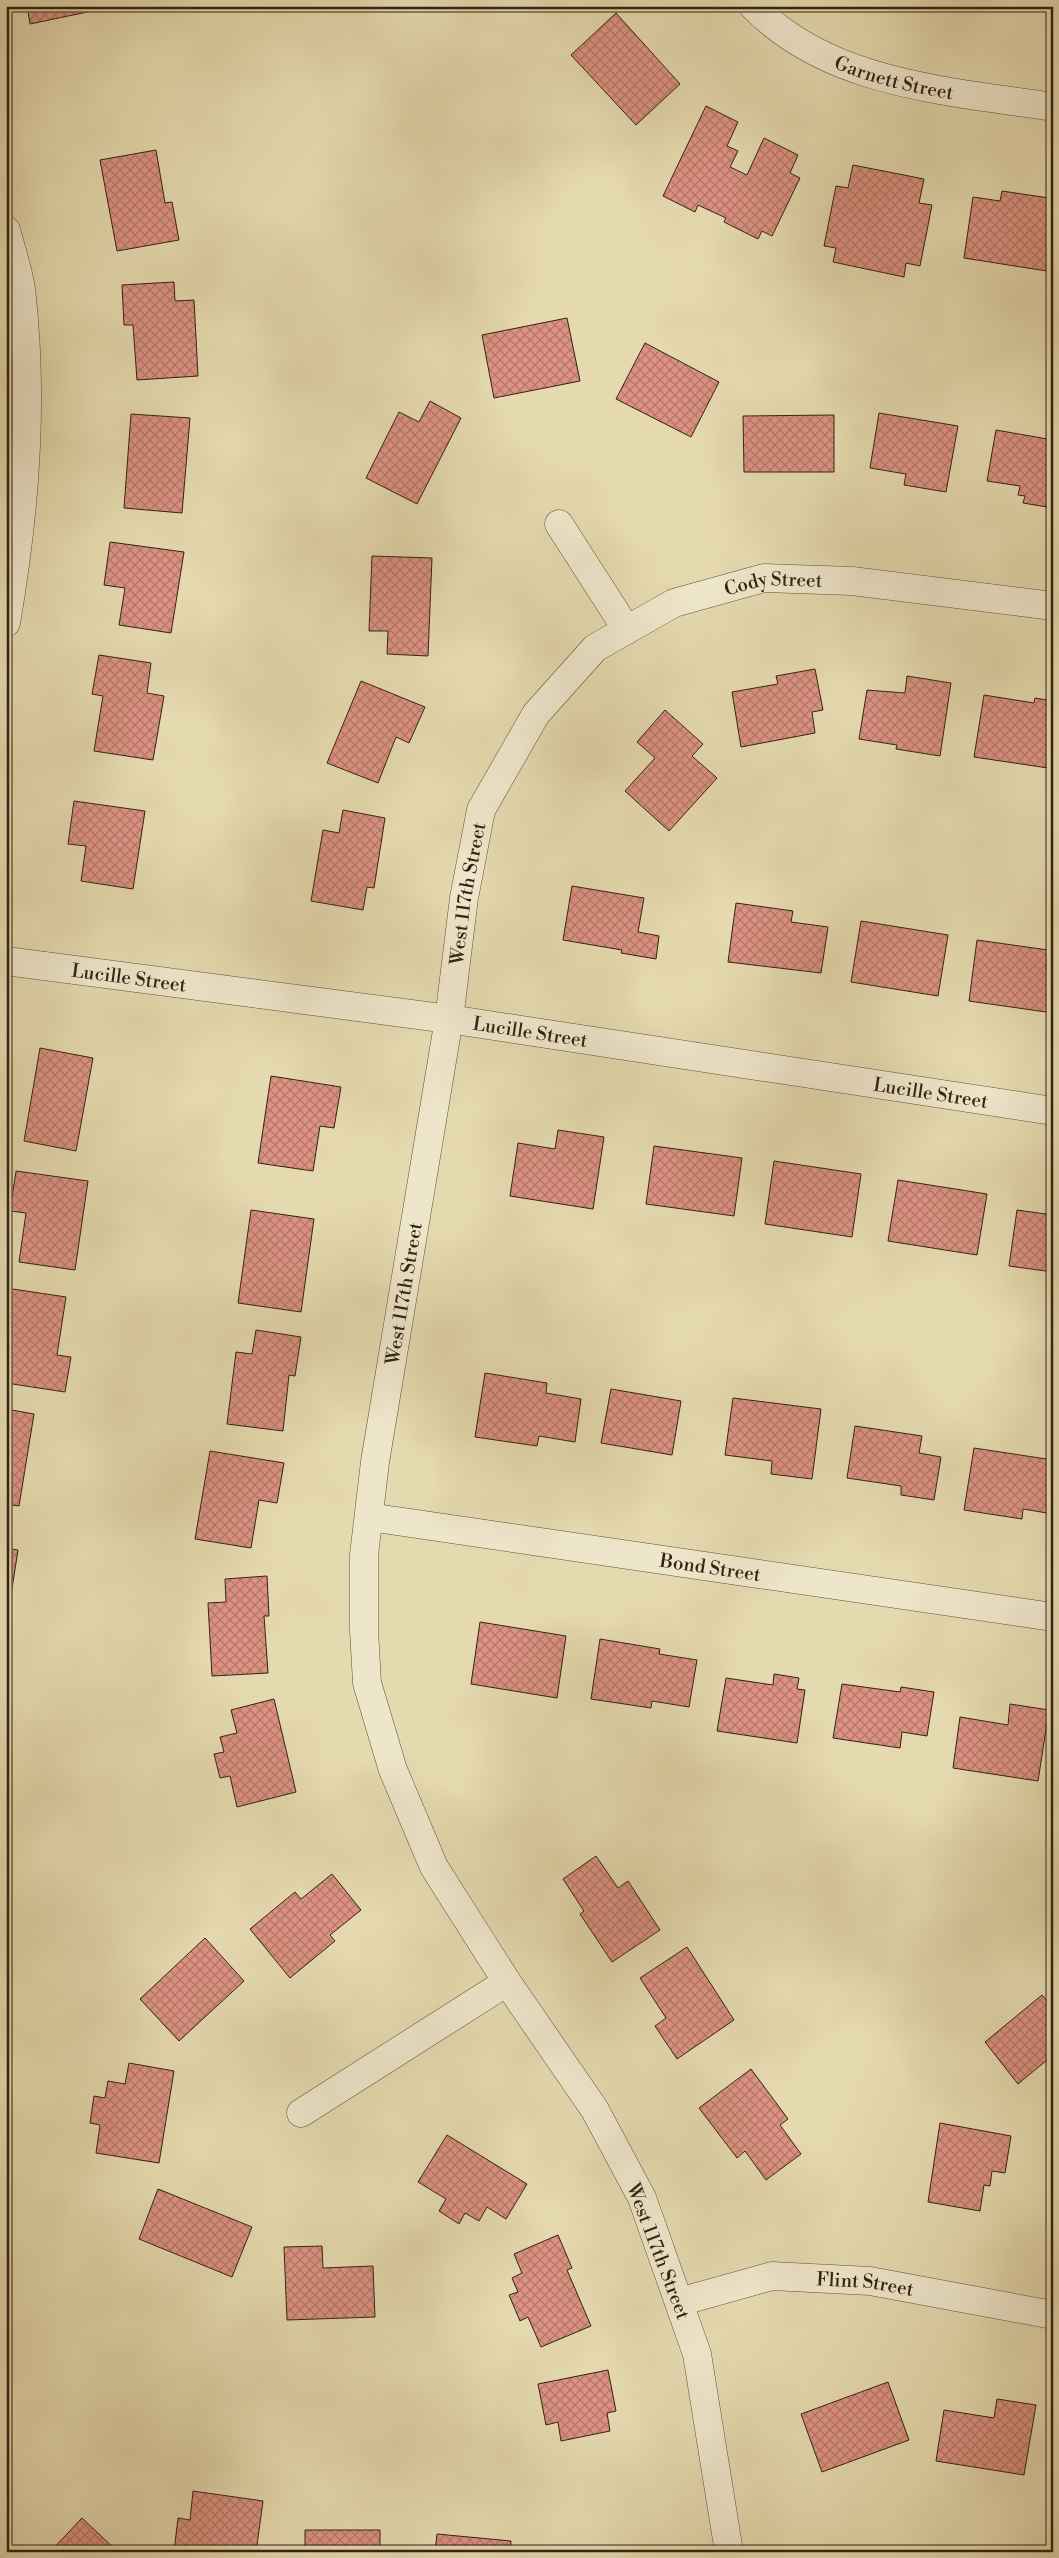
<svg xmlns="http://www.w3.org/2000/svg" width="1059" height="2558" viewBox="0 0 1059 2558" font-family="'Libre Bodoni',serif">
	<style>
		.building { fill: url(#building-cross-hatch); stroke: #312312 }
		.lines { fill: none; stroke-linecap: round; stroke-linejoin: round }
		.minor-casing { stroke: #5e5039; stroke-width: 29 }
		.minor { stroke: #eee6cb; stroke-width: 28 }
		.labels { text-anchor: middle; stroke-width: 5; stroke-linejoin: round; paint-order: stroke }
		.street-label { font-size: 19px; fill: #312312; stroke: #eee6cb }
	</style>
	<defs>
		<pattern id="building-cross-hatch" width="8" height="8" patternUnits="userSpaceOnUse" patternTransform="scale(1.25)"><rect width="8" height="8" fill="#dd9283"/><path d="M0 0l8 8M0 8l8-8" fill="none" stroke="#b4776a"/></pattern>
	</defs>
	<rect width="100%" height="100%" fill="#e5d9af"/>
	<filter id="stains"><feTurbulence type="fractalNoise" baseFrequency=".004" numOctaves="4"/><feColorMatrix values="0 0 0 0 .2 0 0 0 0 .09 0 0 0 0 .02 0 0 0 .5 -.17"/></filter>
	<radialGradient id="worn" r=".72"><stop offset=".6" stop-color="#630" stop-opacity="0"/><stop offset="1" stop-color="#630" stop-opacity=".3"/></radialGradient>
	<path class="building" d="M27,6H116L30,24Z
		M616,13L680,84L636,125L571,55Z
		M706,106L738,122L727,146L738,151L730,167L747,175L764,138L798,155L790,173L800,178L772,236L762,231L758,239L724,222L726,218L698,205L695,212L663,196Z
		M156,150L165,203L172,202L179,240L117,251L100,160Z
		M853,165L924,179L919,203L932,205L920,266L906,263L904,277L833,262L836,248L824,246L836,186L848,188Z
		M1002,191L1049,198L1047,208L1053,209V272L964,258L973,197L1000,201Z
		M174,282L175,301L194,300L198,376L137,380L133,325H124L122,285Z
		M567,318L580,381L494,398L482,335Z
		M645,343L719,382L691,437L616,399Z
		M430,401L461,418L417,504L366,478L399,412L419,422Z
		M879,413L958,426L946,492L904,485L906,474L870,468Z
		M131,414L190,418L182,513L124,508Z
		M834,415V472H744L743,416Z
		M996,430L1053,440V508L1023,503L1025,496L1018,495L1020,486L987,481Z
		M110,542L184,552L171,633L119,625L125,588L104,585Z
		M372,556L432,558L428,656L387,654L388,631H369Z
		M99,655L151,663L147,693L164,696L153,760L94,751L103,696L92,694Z
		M815,669L823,710L812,712L815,733L741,747L732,692L778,684L776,676Z
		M907,676L951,683L940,756L896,749L897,745L859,739L867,690L905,693Z
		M361,681L425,707L409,743L396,737L378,783L327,763Z
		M984,695L1034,703L1035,698L1053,701V746L1048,768L974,757Z
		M665,710L703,744L692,756L717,778L669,831L625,791L655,758L637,742Z
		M74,801L145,811L133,889L81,881L86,846L68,844Z
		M343,810L385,818L374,888L367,887L363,910L311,901L323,830L339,833Z
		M572,886L644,898L638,932L659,936L656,959L621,953L622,950L563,940Z
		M736,903L793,911L791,922L828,927L821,973L728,962Z
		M861,921L948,935L938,996L851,982Z
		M977,940L1048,950L1046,969L1053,970V1013L969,1001Z
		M40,1048L93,1058L76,1151L24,1141Z
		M271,1076L341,1087L334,1128L320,1126L313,1171L258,1163Z
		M558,1130L604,1137L593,1209L510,1196L518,1143L555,1149Z
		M654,1146L742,1158L734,1216L646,1204Z
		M774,1161L861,1174L852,1237L765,1224Z
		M16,1171L88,1181L75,1270L19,1262L26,1213L10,1211Z
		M898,1180L987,1194L977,1255L888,1241Z
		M251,1210L314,1219L301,1312L238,1303Z
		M1017,1210L1053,1215V1272L1009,1266Z
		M6,1288L66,1297L57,1355L71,1357L65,1392L6,1383Z
		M256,1330L301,1337L295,1376L289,1375L283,1431L227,1424L236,1352L252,1354Z
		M485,1373L547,1383L546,1393L581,1399L575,1442L539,1436L537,1446L475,1437Z
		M611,1389L681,1401L672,1455L601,1443Z
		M733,1398L821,1409L812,1479L771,1474L772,1461L725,1455Z
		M6,1409L34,1414L19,1506L6,1504Z
		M855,1426L922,1436L919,1453L941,1457L934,1500L901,1495V1486L847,1478Z
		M974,1448L1053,1460V1514L1023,1509L1022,1519L964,1510Z
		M210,1451L284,1463L277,1503L259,1500L251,1548L195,1539Z
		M6,1548L18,1550L7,1621H6Z
		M267,1576L269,1616H264L268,1673L212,1676L208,1603L226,1602L225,1579Z
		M480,1622L566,1636L557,1698L471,1684Z
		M600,1639L660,1649L659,1654L697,1660L689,1707L652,1701L651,1708L591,1699Z
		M6,1670H9L6,1688Z
		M774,1674L799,1678L797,1689L805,1690L797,1743L717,1731L726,1678L773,1685Z
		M842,1684L900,1692L901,1687L934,1692L927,1736L902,1732L900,1748L833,1738Z
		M274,1699L296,1792L237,1807L230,1776L220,1778L214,1754L224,1752L220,1737L237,1733L231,1710Z
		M1010,1704L1049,1710L1038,1781L953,1768L960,1717L1008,1725Z
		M596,1856L618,1888L628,1881L660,1930L612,1962L580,1914L584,1911L563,1879Z
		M332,1874L361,1910L330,1935L335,1941L290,1978L250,1929L295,1892L301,1899Z
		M205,1938L244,1981L179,2041L140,1999Z
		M687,1947L734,2020L677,2059L655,2026L666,2018L640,1978Z
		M1042,1995L1053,2008V2055L1018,2084L985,2042Z
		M129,2063L174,2071L159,2163L96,2153L100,2125L90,2123L94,2096L105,2098L108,2081L125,2084Z
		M751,2069L788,2119L780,2125L801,2154L766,2180L745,2151L737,2158L699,2108Z
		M940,2123L1011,2136L1005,2173L992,2171L990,2186L984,2185L980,2211L928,2202Z
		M447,2135L527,2184L506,2219L487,2207L479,2221L465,2213L459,2224L439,2211L446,2199L418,2182Z
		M158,2189L252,2227L232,2277L139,2239Z
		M558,2235L572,2268L567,2270L591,2326L541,2347L528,2317L520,2321L509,2295L518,2292L512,2278L522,2273L514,2254Z
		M322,2246L323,2268L373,2266L375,2317L287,2320L284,2247Z
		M608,2370L616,2411L607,2413L610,2431L561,2441L558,2422L546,2425L538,2384Z
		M888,2382L909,2440L822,2472L801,2414Z
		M997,2399L1036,2405L1024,2475L936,2461L944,2410L994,2418Z
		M193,2491L263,2501L256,2552L216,2548V2552H174L178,2518L190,2520Z
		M82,2518L118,2552H50Z
		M305,2530H380V2552H305Z
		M437,2534L511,2541L510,2552H435Z"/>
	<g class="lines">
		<g class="minor-casing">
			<g id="minor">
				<path id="s1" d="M753,6C830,85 950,91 1053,107"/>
				<path d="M6,230C11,249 18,269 21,289C34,401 25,512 6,623"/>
				<path d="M559,524L627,630"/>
				<path id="s2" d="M6,961L449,1019L1053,1111"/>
				<path id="s3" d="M369,1517L1053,1617"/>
				<path d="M301,2113L507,1982"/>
				<path id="s4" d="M679,2302L772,2276L870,2281L1053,2315"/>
				<path id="s5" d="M729,2552L697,2354L642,2198L595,2110L507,1982L434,1867L393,1770L367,1683L364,1630V1555L375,1462L449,1019L464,898L481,810L536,714L595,648L674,603L764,578L852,581L1053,606"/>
			</g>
		</g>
		<use href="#minor" class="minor"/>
	</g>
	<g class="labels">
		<g class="street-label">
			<text dy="7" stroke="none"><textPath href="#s1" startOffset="161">Garnett Street</textPath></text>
			<text dy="7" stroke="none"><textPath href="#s5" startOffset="2228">Cody Street</textPath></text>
			<text dy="7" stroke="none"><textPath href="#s5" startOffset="1751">West 117th Street</textPath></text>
			<text dy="7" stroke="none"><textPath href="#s2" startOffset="124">Lucille Street</textPath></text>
			<text dy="7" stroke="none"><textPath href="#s2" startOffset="529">Lucille Street</textPath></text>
			<text dy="7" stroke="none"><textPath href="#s2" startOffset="934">Lucille Street</textPath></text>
			<text dy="7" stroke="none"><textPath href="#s5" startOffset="1346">West 117th Street</textPath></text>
			<text dy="7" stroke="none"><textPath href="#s3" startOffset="345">Bond Street</textPath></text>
			<text transform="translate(659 2251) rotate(69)" y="7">West 117th Street</text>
			<text dy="7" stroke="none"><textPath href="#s4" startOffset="190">Flint Street</textPath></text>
		</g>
	</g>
	<rect width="1059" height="2558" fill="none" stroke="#e5d9af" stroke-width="25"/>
	<rect x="8" y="8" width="1044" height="2543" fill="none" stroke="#312312" stroke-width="2.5"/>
	<rect x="12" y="12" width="1034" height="2533" fill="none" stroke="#312312"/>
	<rect width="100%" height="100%" filter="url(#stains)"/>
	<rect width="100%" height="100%" fill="url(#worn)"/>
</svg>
